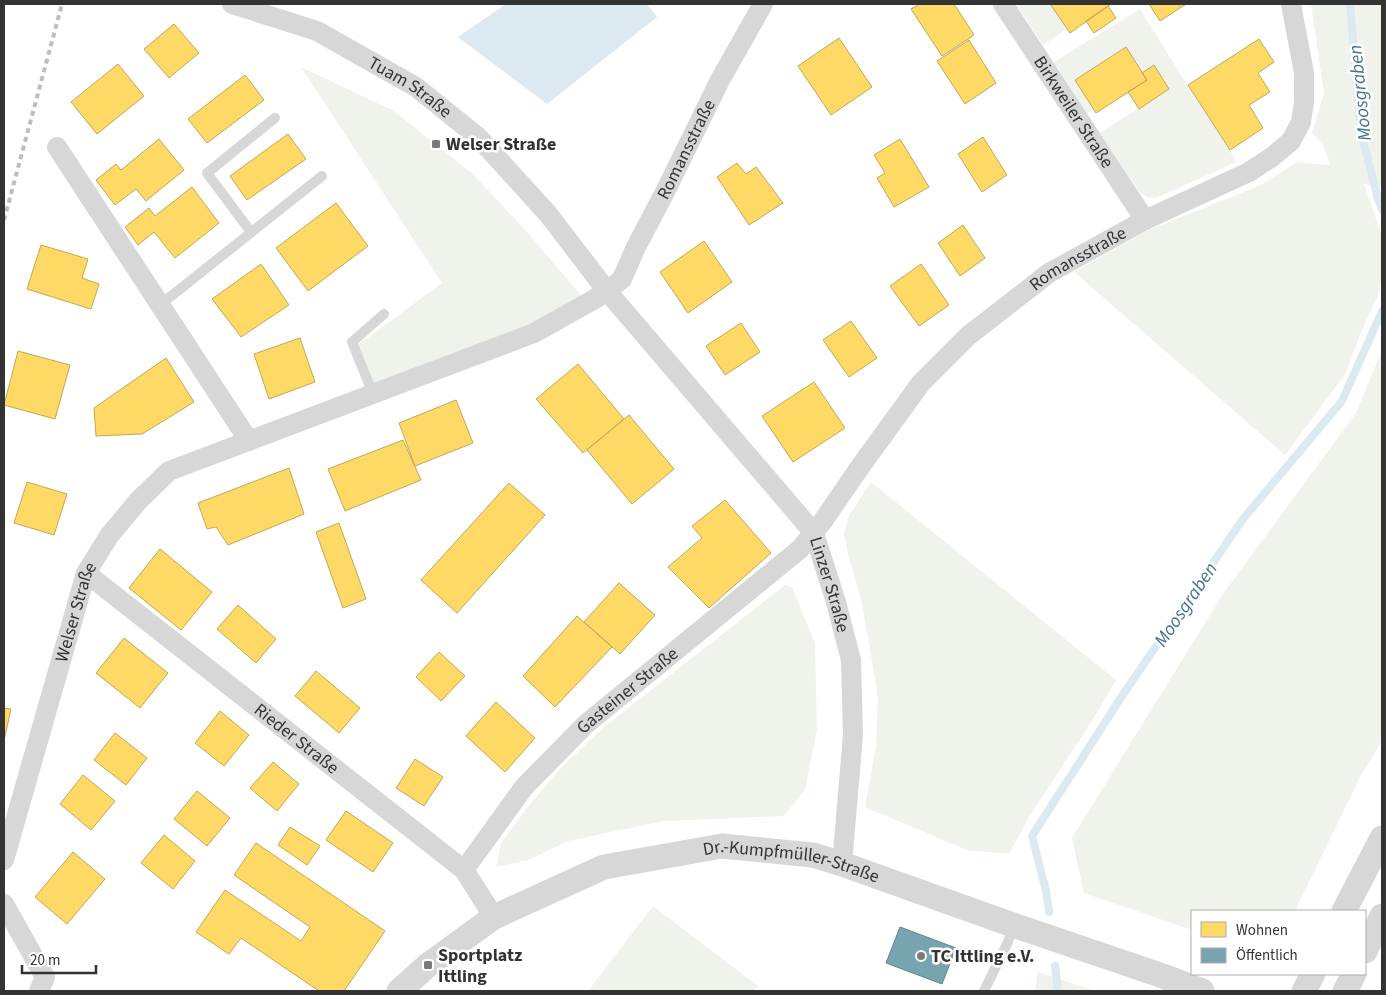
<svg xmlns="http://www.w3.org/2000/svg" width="1386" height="995" viewBox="0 0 1386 995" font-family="'Source Sans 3',sans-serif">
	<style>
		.green { fill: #f0f3ec }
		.water { fill: #dce9f0 }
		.homes { fill: #ffd966; stroke: #c2a757 }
		.public { fill: #76a5af; stroke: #62838a }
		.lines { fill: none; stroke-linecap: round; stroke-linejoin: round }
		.stream { stroke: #dce9f0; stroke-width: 8 }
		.service { stroke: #d7d7d7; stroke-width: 10 }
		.minor { stroke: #d7d7d7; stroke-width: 20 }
		.tertiary { stroke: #d7d7d7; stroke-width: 25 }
		.rail { stroke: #bebebe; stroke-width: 4; stroke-dasharray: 5 4; stroke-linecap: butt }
		.poi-dot { fill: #7a7a7a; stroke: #fff; stroke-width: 2 }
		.labels { text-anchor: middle; stroke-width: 5; stroke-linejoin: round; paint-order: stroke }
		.street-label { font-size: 18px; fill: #333; stroke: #fff }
		.poi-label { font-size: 18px; font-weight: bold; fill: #333; stroke: #fff; text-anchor: start }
		.water-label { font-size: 19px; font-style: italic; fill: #437393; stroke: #fff }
	</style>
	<rect width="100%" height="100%" fill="#fff"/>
	<path class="green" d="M1016,4H1050L1067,29L1043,45Z
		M1311,4H1382V188L1364,184L1382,236V277L1378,296L1363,327L1346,373L1285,455L1074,272L1151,229L1261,185L1297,162L1330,165L1324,147L1312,132L1324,94Z
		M1140,9L1184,80L1230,150L1236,162L1156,198L1147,197L1139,191L1100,133L1169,89L1154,66L1142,73L1125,47L1075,79L1094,109L1087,114L1054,62Z
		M301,67L394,111L473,174L529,234L584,299L543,322L374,387L358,345L442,283Z
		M1382,350V741L1360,777L1295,911H1192V930L1084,893L1072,838L1223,594L1356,413Z
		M871,482L1116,680L1090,724L1029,817L1009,854L967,850L865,807L876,746L878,698L870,649L861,600L848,554L844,534L849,516Z
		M785,585L792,587L815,643L817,730L805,790L784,816L664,821L568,841L528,860L496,867L501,843L526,809L560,769L604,727Z
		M653,906L758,986L753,991H588Z
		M1038,972L1095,991H1035Z"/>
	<path class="water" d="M506,4H647L657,17L547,104L458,37Z"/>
	<path class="homes" d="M920,4H954L974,35L942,56L911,9Z
		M1050,4H1111L1070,33Z
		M1149,4H1186L1160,21Z
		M1108,6L1116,18L1094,33L1086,21Z
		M174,24L199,53L169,78L144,49Z
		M839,38L872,87L831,115L798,66Z
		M1259,39L1274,62L1258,73L1270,92L1249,105L1263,128L1230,150L1188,85Z
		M969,40L996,83L965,104L937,61Z
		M1126,47L1147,80L1096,113L1075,80Z
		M118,64L144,96L97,134L71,102Z
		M1154,65L1169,89L1139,109L1128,92L1147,80L1142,73Z
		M245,75L264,100L207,143L188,119Z
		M288,134L306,159L247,200L230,176Z
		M983,137L1007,175L982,192L958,154Z
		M159,139L184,170L146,201L136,189L115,205L96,180L116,164L121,170Z
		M900,139L929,187L894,207L877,178L885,173L874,155Z
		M737,163L746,174L756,167L783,203L749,225L717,177Z
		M192,187L219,223L175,258L154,232L138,245L125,227L149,208L155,216Z
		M336,203L368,246L308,291L276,248Z
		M963,225L985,258L960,276L938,243Z
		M704,241L732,282L688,313L660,272Z
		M41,245L88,259L82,278L99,284L91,309L27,289Z
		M261,264L289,305L241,337L212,299Z
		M921,264L949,305L919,326L890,286Z
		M851,321L877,358L849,377L823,340Z
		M741,323L760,352L725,375L706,346Z
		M300,338L315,382L269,399L254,354Z
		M18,351L70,365L55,419L4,405Z
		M166,358L194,402L142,434L96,436L94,408Z
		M578,364L624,419L583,453L536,399Z
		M814,382L845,428L793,462L762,416Z
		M456,400L473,443L415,466L399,423Z
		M629,415L674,469L632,504L587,450Z
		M403,440L421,480L345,511L328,469Z
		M289,468L304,514L228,545L216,527L207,529L198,503Z
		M27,482L67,494L54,535L14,523Z
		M509,483L545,515L457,613L421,580Z
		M725,500L771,553L709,608L668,567L702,538L692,526Z
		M339,523L366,599L343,608L316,532Z
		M160,549L212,592L181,630L129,588Z
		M619,583L655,615L620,654L584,622Z
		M238,605L276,639L256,663L217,629Z
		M577,616L612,647L555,707L523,676Z
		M124,638L168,673L140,708L96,673Z
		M439,652L465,676L441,701L416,677Z
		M316,671L360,708L339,733L295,696Z
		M496,702L535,738L505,772L466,736Z
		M4,708L11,709L4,741Z
		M220,711L249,735L224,766L195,743Z
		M115,733L147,758L126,785L94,760Z
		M415,759L443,777L424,806L396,788Z
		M273,762L299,784L277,811L250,788Z
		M83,775L115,801L91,830L60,804Z
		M197,791L230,818L207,846L174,819Z
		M346,811L393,843L373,872L326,840Z
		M290,827L320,846L307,865L278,845Z
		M164,835L195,861L173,889L141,863Z
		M256,843L385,931L344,991H319L241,938L229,954L196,932L225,890L301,941L310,927L234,875Z
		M73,852L105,879L67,924L35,897Z"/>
	<path class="public" d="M900,927L956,948L942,984L886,963Z"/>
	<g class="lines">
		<path class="stream" d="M1350,4L1361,132L1378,199L1382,210
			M1049,912L1046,891L1032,836L1122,696L1243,519L1342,401L1382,311
			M1055,966L1058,991"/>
		<path class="service" d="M251,232L207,173L275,118
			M160,305L322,176
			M373,394L352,342L384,314
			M984,991L1008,942L1013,926"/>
		<g class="minor">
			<path id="s1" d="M232,4L317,31L416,87L478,137L548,214L607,291L814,533L836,602L851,660L853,735L842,864"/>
			<path id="s2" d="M1003,4L1145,220"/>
			<path d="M57,147L249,441"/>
			<path id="s3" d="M86,573L464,870L494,917"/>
			<path id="s4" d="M4,860L86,573L109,536L138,501L169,471L534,333L593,300L607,291L622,279L636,247L665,192L720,80L763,4"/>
			<path id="s5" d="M464,870L524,787L586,724L800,549L823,521L860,467L921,383L968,336L1049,273L1145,220L1249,172L1272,157L1291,141L1301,122L1304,102V73L1291,4"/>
			<path d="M4,904L45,977L39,991"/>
		</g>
		<g class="tertiary">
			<path d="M1344,911L1382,838"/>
			<path d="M1365,951L1382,916"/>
			<path id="s6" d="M399,991L428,965L494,917L604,867L722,846L813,855L842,864L1013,925L1163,976L1202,991"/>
			<path d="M1304,991L1313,974"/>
			<path d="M1345,991L1354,974"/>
		</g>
		<path class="rail" d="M4,220L62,4"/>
	</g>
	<g class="poi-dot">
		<rect x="431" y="139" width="10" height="10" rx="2.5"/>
		<circle cx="921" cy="956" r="5"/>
		<rect x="423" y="960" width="10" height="10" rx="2.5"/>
	</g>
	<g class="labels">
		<g class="street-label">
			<text dy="6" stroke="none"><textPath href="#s1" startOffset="198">Tuam Straße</textPath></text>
			<text dy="6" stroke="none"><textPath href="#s2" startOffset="129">Birkweiler Straße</textPath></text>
			<text dy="6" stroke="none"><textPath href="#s4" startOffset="1069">Romansstraße</textPath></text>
			<text dy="6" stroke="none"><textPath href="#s5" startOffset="874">Romansstraße</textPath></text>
			<text dy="6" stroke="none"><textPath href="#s1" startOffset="856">Linzer Straße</textPath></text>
			<text dy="6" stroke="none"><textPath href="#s4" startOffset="258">Welser Straße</textPath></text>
			<text dy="6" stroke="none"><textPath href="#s5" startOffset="244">Gasteiner Straße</textPath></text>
			<text dy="6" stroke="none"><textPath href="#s3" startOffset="268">Rieder Straße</textPath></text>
			<text dy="6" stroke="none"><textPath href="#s6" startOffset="432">Dr.-Kumpfmüller-Straße</textPath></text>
		</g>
		<g class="poi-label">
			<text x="446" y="150">Welser Straße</text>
			<text x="438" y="961">Sportplatz<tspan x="438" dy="21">Ittling</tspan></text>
			<text x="931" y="962">TC Ittling e.V.</text>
		</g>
		<g class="water-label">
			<text transform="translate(1359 93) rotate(-96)" y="7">Moosgraben</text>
			<text transform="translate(1185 604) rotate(-56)" y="7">Moosgraben</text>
		</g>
	</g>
	<rect width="1386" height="995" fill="none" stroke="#333333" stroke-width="10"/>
	<rect x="1191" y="910" width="175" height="65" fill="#ffffff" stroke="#adadad"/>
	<rect x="1201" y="922" width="25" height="15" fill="#ffd966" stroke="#adadad"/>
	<text x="1236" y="935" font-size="15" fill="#333333">Wohnen</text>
	<rect x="1201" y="948" width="25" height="15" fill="#76a5af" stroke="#adadad"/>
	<text x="1236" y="960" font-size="15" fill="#333333">Öffentlich</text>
	<path d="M22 965v8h74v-8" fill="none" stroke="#333333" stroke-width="2.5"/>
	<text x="30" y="965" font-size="15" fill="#333333" stroke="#ffffff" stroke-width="4" paint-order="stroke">20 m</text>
</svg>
